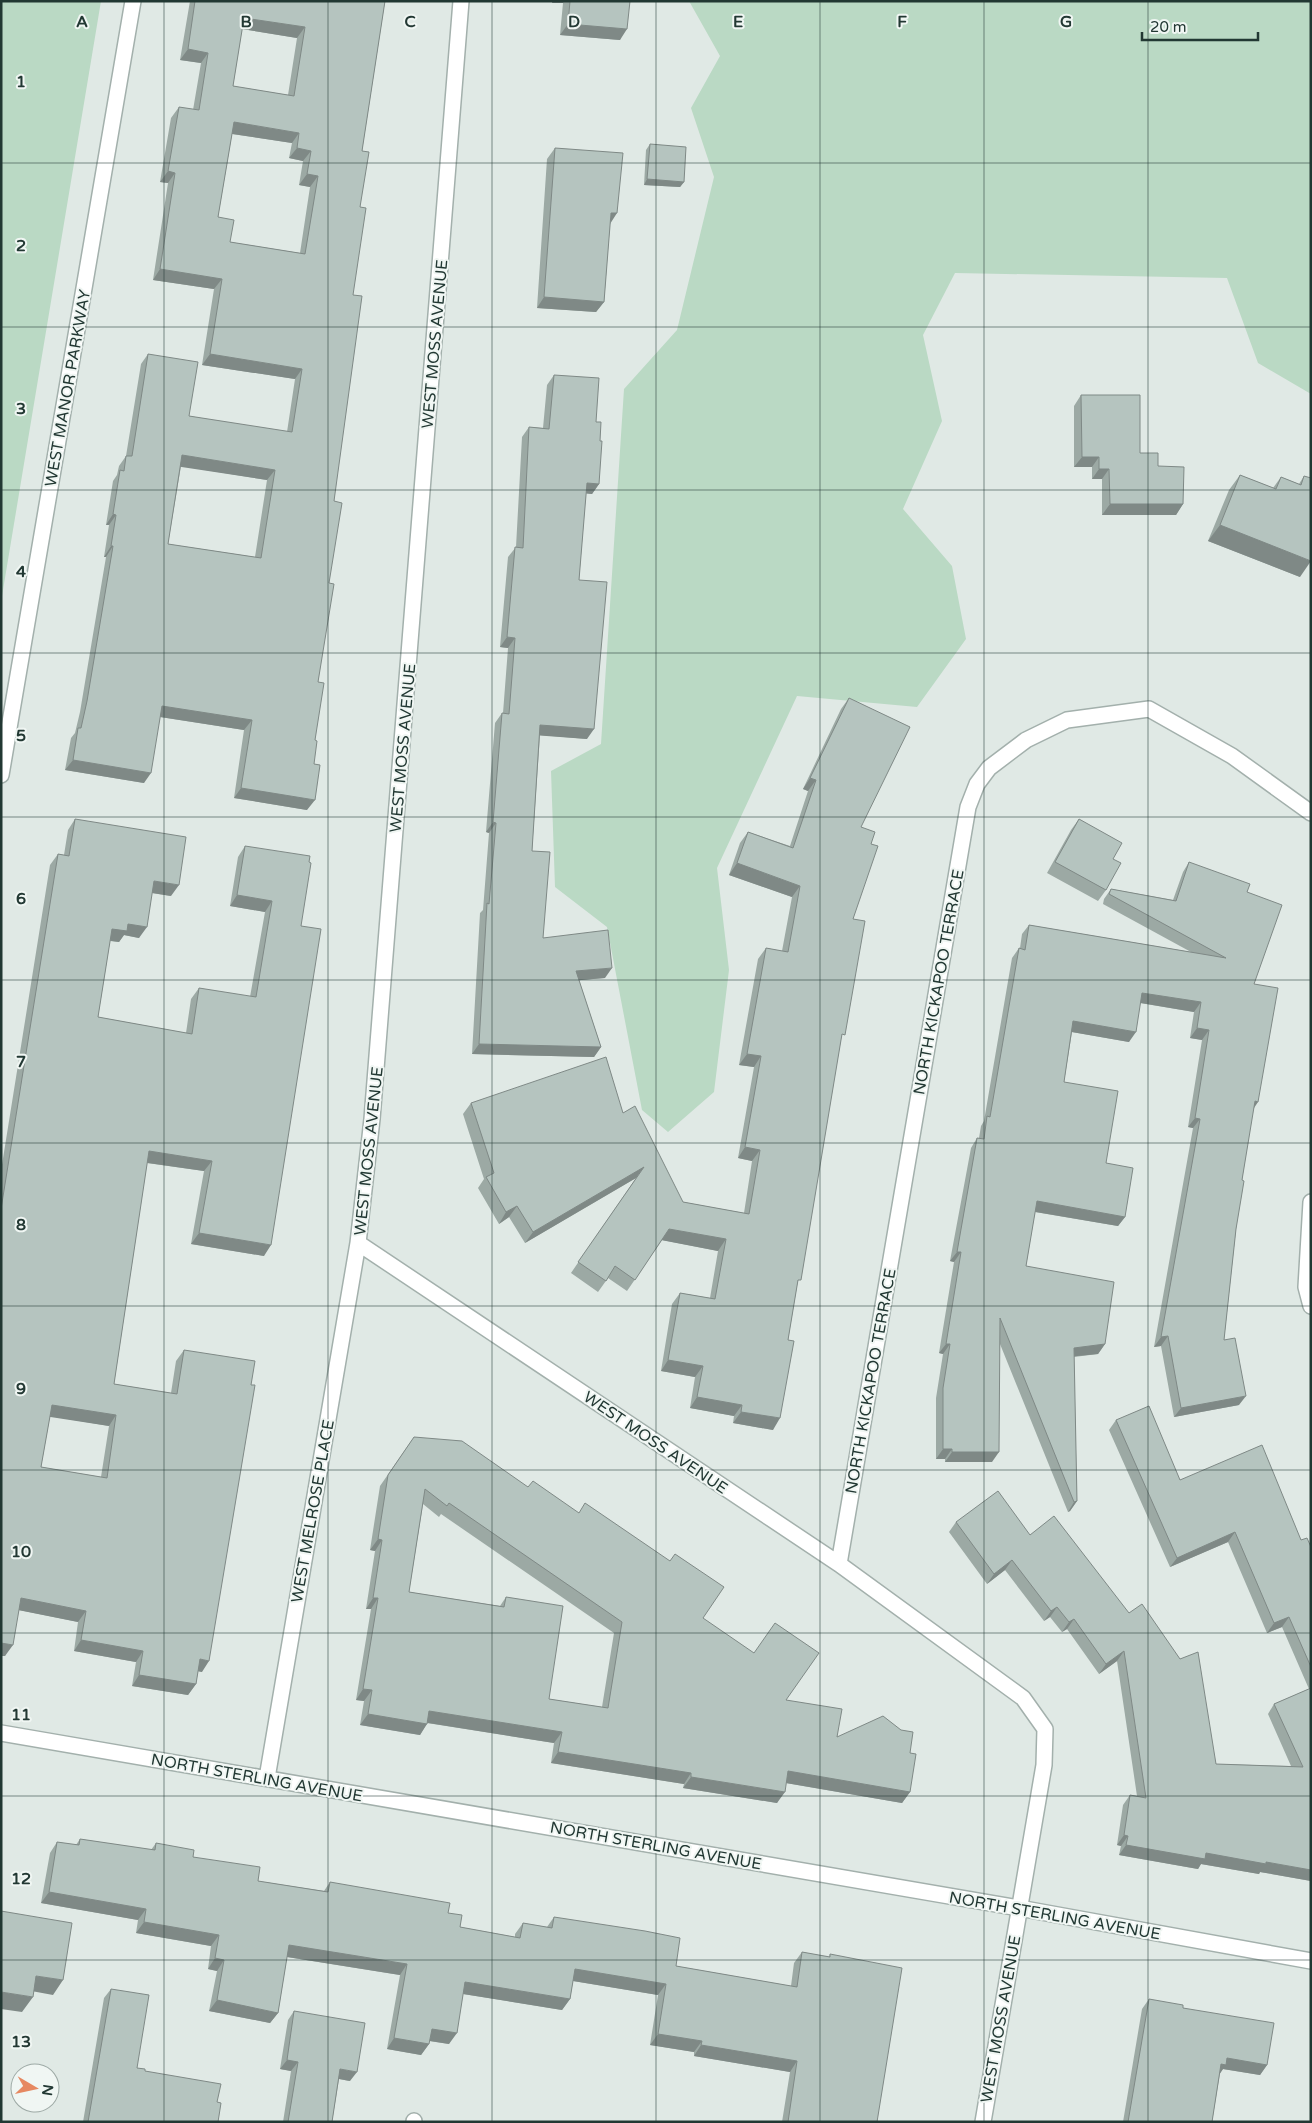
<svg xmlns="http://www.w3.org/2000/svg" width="1312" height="2123" viewBox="0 0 1312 2123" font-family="'Varela Round',sans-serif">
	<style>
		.green { fill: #bad9c4 }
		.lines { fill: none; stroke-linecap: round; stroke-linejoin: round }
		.minor-casing { stroke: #a3b0ac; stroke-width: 18 }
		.tertiary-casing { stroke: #a3b0ac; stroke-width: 18 }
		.minor { stroke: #fff; stroke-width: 15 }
		.tertiary { stroke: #fff; stroke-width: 15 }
		.wall { fill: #9ca9a4; fill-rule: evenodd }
		.shaded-wall { fill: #7f8986 }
		.building { fill: #b5c4bf; stroke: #7f8986; fill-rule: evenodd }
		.grid { fill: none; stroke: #223833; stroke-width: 1; stroke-opacity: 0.55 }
		.labels { text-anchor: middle; stroke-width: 4; stroke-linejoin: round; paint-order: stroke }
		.street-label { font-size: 16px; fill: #223833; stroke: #f0f6f3 }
		.grid-label { font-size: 16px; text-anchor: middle; font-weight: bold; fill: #223833; stroke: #f0f6f3; stroke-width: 4; stroke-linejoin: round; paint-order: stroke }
	</style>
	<rect width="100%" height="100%" fill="#e0e9e5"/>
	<path class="green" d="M1,1H101L1,602Z
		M689,1H1311V394L1258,363L1227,278L955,273L923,335L942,421L903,509L952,566L966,639L917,707L797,696L717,868L729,970L714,1092L668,1132L642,1110L607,927L555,887L551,771L601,744L624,389L677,330L714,177L691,108L720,56Z"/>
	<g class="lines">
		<g class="minor-casing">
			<path id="minor" d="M1,775L133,1
				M1311,1202L1306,1287L1311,1306
				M358,1243L839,1564L1023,1698L1045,1729L1044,1765L983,2122
				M839,1564L968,807L977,784L989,768L1026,740L1067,720L1149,709L1232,756L1311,813
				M267,1778L358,1243L372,1119L461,1
				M414,2122V2121"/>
		</g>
		<g class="tertiary-casing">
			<path id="tertiary" d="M1,1733L1019,1908L1311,1961"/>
		</g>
		<use href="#minor" class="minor"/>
		<use href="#tertiary" class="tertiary"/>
	</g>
	<path class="wall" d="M190,1H385L362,151L360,207L334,501L329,583L318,682L315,740L307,810L234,798L244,730L160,717L144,783L65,770L71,738L75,733L80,712L106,557H104L109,525H106L113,481L117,475L119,466L126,456L141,364L148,354L189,416L287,432L295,379L202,365L214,289L153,280L168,183L160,182L171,118L179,107L193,110L201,63L180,60ZM242,29L297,38L288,95L233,86ZM232,134L292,143L289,158L303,161L299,185L310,187L300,253L230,242L218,217ZM181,466L267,480L255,557L168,544Z
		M553,1H630L620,40L560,35L563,3H552Z
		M650,144L684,182L680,187L644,185L646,150Z
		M555,148L610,224L604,302L596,312L537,308L547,159Z
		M554,375L596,422L599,484L592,494L586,493L579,580L587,739L540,735L532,851L543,938L605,978L579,980L601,1047L594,1057L472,1054L480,913L483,910L489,833L486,832L495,723L502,713H503L508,648L500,647L508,557L516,547L522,437L529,427L543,428L547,385Z
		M1081,395L1140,453L1158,466L1183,504L1176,515H1102V479H1092V467H1074V406Z
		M1240,475L1273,488L1281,477L1299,484L1304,476L1300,577L1208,541L1229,490Z
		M849,698L861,827L871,844L853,919L841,1040L797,1286L773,1430L733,1423L734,1416L690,1408L695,1377L661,1371L672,1304L680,1293L710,1298L718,1251L662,1240L627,1291L608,1278L598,1292L571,1273L636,1178L525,1243L509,1217L499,1224L478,1188L484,1179L463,1114L471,1103L623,1113L683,1202L744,1213L752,1161L738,1158L754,1067L739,1065L758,959L766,948L782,951L792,897L729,875L740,843L748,832L790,846L808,791L803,789L841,709Z
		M75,819L171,896L152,893L139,938L124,935L119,942L110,941L98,1017L186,1033L191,999L199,988L250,997L265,912L230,906L238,857L245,846L301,926L264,1256L191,1244L204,1171L147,1163L114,1384L171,1393L176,1361L184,1350L202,1672L198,1671L196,1684L188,1695L132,1686L136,1662L74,1651L78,1622L19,1610L5,1656H1V1171L50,865L58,854L64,855L68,830ZM50,1416L109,1426L101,1477L41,1467Z
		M1079,819L1113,859L1106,890L1098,901L1047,873L1071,830Z
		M1189,862L1247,892L1254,984L1253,1109L1242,1180L1236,1229L1224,1340L1239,1405L1174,1417L1161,1346L1154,1347L1193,1128L1188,1127L1202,1040L1190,1038L1194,1012L1140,1003L1129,1042L1072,1032L1064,1082L1106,1163L1125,1217L1118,1226L1035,1212L1026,1266L1105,1344L1098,1354L1074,1357L1077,1501L1070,1511L1068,1512L1000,1344L992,1462H945V1459H936V1398L943,1354L939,1353L954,1262L950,1261L971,1148L977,1138H979L981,1126L984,1121L1012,958L1019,948H1020L1022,934L1029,925L1191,952L1103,904L1104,899L1111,889L1173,900L1183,872Z
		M1116,1420L1180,1480L1301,1540L1311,1547V1881L1260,1872L1259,1874L1201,1864L1198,1869L1119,1855L1121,1846L1117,1845L1123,1805L1130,1795L1137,1796L1117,1661L1099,1674L1067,1629L1062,1632L1050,1617L1044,1621L1005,1570L987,1584L949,1532L956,1522L1030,1535L1216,1764L1291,1766L1268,1714L1274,1704L1309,1689L1282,1627L1267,1633L1228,1542L1170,1567L1109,1430Z
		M414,1437L703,1618L786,1700L837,1737L910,1753V1792L902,1803L786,1783L777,1803L683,1788L684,1784L551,1763L554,1743L427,1723L420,1735L360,1725L364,1701L356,1700L371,1609H366L375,1551L370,1550L380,1486ZM423,1504L439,1517L441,1514L614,1633L602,1707L549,1699L506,1597L500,1606L409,1592Z
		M80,1839L151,1850L156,1843L258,1881L324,1891L330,1882L448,1913L460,1927L515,1937V1934L523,1923L547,1927L554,1917L676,1966L791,1986L794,1963L802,1952L829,1957L830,1954L877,2122H782L790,2072L694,2056V2052L650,2045L658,1995L573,1981L570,1999L562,2010L463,1994L449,2044L429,2041V2044L421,2055L387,2049L400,1975L287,1957L278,2013L270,2023L209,2011L217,1971L208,1969L211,1946L136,1933L138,1920L41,1903L50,1853L57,1842L76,1845Z
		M111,1989L137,2068L217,2102L218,2122H83L104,1998Z
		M1149,1999L1183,2008L1267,2065L1260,2075L1223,2069L1220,2073L1212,2122H1123L1142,2009Z
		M294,2011L350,2081L339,2079L332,2122H283L291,2071L280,2069L288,2020Z"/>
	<path class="shaded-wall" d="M553,1H564L563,3H552Z
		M244,18L305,27L297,38L236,28Z
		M568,24L627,29L620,40L560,35Z
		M188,49L208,53L201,63L180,60Z
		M234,122L299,133L292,143L226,133Z
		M297,148L311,151L303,161L289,158Z
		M168,171L175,173L168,183L160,182Z
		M307,174L318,176L310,187L299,185Z
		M647,179L684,182L680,187L644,185Z
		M611,213H617L610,224Z
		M160,269L222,279L214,289L153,280Z
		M544,297L604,302L596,312L537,308Z
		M210,354L302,369L295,379L202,365Z
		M182,455L275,470L267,480L175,466Z
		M1082,457H1099L1092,467H1074Z
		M1099,469H1109L1102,479H1092Z
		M587,483L599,484L592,494L580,493Z
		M1110,504H1183L1176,515H1102Z
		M113,514L116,515L109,525H106Z
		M1220,525L1311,561L1300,577L1208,541Z
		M111,546H113L106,557H104Z
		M507,637L515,638L508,648L500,647Z
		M162,706L252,720L244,730L154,716Z
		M540,725L594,729L587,739L533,735Z
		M73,760L151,773L144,783L65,770Z
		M810,778L816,780L808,791L803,789Z
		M241,788L315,800L307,810L234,798Z
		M493,822L496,823L489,833L486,832Z
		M737,863L800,886L792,897L729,875Z
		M154,881L179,885L171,896L146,892Z
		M237,895L272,901L265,912L230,906Z
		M128,924L147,927L139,938L124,935L119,942L105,940L112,929Z
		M612,968L605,978L570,981L576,971Z
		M1142,993L1201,1002L1194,1012L1135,1002Z
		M1073,1021L1136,1032L1129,1042L1066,1031Z
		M1197,1028L1209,1030L1202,1040L1190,1038Z
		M479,1044L601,1047L594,1057L472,1054Z
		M747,1054L761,1056L754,1067L739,1065Z
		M1255,1101L1258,1102L1252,1111Z
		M1195,1118L1200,1119L1193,1128L1188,1127Z
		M745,1147L760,1150L752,1161L738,1158Z
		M149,1151L212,1161L204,1171L141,1162Z
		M644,1167L636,1178L525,1243L533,1232Z
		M1037,1201L1125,1217L1118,1226L1030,1211Z
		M517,1206L509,1217L499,1224L506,1212Z
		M669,1229L726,1239L718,1251L661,1240Z
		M199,1233L271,1245L264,1256L191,1244Z
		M957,1252H961L954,1262L950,1261Z
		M1168,1336L1161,1346L1154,1347L1161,1337Z
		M946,1344H950L943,1354L939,1353Z
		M1105,1344L1098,1354L1067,1357L1074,1348Z
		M668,1360L703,1366L695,1377L661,1371Z
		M1246,1396L1239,1405L1174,1417L1181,1408Z
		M697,1397L742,1405L734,1416L690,1408Z
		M52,1405L116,1415L109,1426L44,1416Z
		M741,1412L780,1418L773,1430L733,1423Z
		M943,1449H952L945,1459H936Z
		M952,1452H999L992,1462H945Z
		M1077,1501L1070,1511L1068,1512L1074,1502Z
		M1235,1532L1228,1542L1170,1567L1177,1558Z
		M378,1539L382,1540L375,1551L370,1550Z
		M1012,1560L1005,1570L987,1584L994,1574Z
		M21,1598L86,1611L78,1622L13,1609Z
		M373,1598H378L371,1609H366Z
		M1057,1607L1050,1617L1044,1621L1051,1611Z
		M1289,1617L1282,1627L1267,1633L1274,1623Z
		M1074,1619L1067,1629L1062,1632L1069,1622Z
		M81,1640L143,1651L136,1662L74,1651Z
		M1,1643L13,1645L5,1656H1Z
		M1124,1651L1117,1661L1099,1674L1106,1664Z
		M200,1659L209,1661L202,1672L192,1670Z
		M139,1675L196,1684L188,1695L132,1686Z
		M363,1689L372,1690L364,1701L356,1700Z
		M429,1711L562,1732L554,1743L422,1722Z
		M368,1714L427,1724L420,1735L360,1725Z
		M558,1752L691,1773L684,1784L551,1763Z
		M788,1771L910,1792L902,1803L780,1782Z
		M691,1777L785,1792L777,1803L683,1788Z
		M1124,1835L1128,1836L1121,1846L1117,1845Z
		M1126,1845L1206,1853L1266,1862L1311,1870V1881L1260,1872L1259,1874L1201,1864L1198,1869L1119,1855Z
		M49,1892L146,1909L138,1920L41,1903Z
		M144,1922L219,1935L211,1946L136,1933Z
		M289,1945L407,1964L400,1975L281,1956Z
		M215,1958L224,1960L217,1971L208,1969Z
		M575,1969L666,1984L658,1995L567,1980Z
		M36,1976L63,1980L53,1995L26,1990Z
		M465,1982L570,1999L562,2010L457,1993Z
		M1,1992L33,1997L22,2012L1,2009Z
		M217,2000L278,2013L270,2023L209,2011Z
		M432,2029L457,2033L449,2044L424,2040Z
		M658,2034L702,2041L694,2052L650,2045Z
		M394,2038L429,2044L421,2055L387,2049Z
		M701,2045L797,2061L790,2072L694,2056Z
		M1227,2058L1267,2065L1260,2075L1223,2069L1219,2075L1221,2064Z
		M287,2060L298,2062L291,2071L280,2069Z
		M340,2069L357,2072L350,2081L334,2078Z"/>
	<path class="building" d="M195,1H385L362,151L369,152L360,207L366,208L353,295L362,296L334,501L342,503L329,583L334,584L318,682L324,683L315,740L317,741L314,764L320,765L315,800L241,788L252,720L162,706L151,773L73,760L78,728H81L87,701L113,546H111L116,515L113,514L120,470L124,471L126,456H132L148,354L198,362L189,416L292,432L302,369L210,354L222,279L160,269L175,173L168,171L179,107L199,110L208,53L188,49ZM244,18L305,27L294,96L233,86ZM234,122L299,133L297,148L311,151L307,174L318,176L305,254L230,242L234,220L218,217ZM182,455L275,470L261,558L168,544Z
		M570,1H630L627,29L568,24Z
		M650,144L686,147L684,182L647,179Z
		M555,148L623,153L617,213H611L604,302L544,297Z
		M554,375L599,378L596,422H601L600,441H602L599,484L587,483L579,580L607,582L594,729L540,725L532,851L550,852L543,938L608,930L612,968L576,971L601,1047L479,1044L487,903L489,904L496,823L493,822L502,713L509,714L515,638L507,637L515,547L523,548L529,427L549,429Z
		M1081,395H1140V453H1158V466L1184,467L1183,504H1110L1109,469H1099V457H1082Z
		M1240,475L1276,489L1281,477L1301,485L1304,476L1311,478V561L1220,525Z
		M849,698L910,727L861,827L875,832L871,844L878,846L853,919L865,921L845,1035L842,1034L801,1280H798L788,1340L794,1341L780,1418L741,1412L742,1405L697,1397L703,1366L668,1360L680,1293L715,1299L726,1239L669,1229L635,1280L615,1266L606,1281L578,1262L644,1167L533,1232L517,1206L506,1212L486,1177L494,1173L471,1103L606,1057L623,1113L635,1106L683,1202L749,1214L760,1150L745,1147L761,1056L747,1054L766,948L788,952L800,886L737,863L748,832L793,848L816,780L810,778Z
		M75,819L186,837L179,885L154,881L147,927L128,924L127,931L112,929L98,1017L192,1034L199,988L256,997L272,901L237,895L245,846L310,856L309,862L311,863L301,926L321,929L271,1245L199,1233L212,1161L149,1151L114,1384L177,1394L184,1350L255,1361L251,1385H255L209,1661L200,1659L196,1684L139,1675L143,1651L81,1640L86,1611L21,1598L13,1645L1,1643V1209L58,854L69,856ZM52,1405L116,1415L107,1478L41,1467Z
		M1079,819L1122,843L1113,859L1121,863L1106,890L1055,862Z
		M1189,862L1250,884L1247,892L1282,905L1254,984L1278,988L1258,1102L1255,1101L1242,1180L1244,1181L1236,1229L1224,1340L1235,1338L1246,1396L1181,1408L1168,1336L1161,1337L1200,1119L1195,1118L1209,1030L1197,1028L1201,1002L1142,993L1136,1032L1073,1021L1064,1082L1118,1091L1106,1163L1133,1168L1125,1217L1037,1201L1026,1266L1114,1282L1105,1344L1074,1348L1077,1501L1074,1502L1000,1318L999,1452H952V1449H943V1388L950,1344H946L961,1252H957L977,1138L984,1139L987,1116L990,1117L1019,948L1025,950L1029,925L1226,958L1109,894L1111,889L1176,901Z
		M1149,1406L1180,1480L1262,1445L1301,1540L1307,1538L1311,1547V1667L1289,1617L1274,1623L1235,1532L1177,1558L1116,1420Z
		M414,1437L462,1441L528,1487L533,1481L579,1513L585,1503L670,1561L675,1554L724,1587L703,1618L754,1653L775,1623L819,1653L786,1700L842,1709L837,1737L883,1716L901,1730L913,1732L910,1753L916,1754L910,1792L788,1771L785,1792L691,1777V1773L558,1752L562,1732L429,1711L427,1724L368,1714L372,1690L363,1689L378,1598H373L382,1540L378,1539L388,1475ZM425,1489L447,1506L449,1503L622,1622L608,1708L549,1699L563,1606L506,1597L504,1607L409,1592Z
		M998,1491L1030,1535L1054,1516L1129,1613L1142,1604L1180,1659L1198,1652L1216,1764L1303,1767L1274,1704L1311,1688V1870L1266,1862V1864L1206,1853L1205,1859L1126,1845L1128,1836L1124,1835L1130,1795L1146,1798L1124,1651L1106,1664L1074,1619L1069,1622L1057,1607L1051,1611L1012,1560L994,1574L956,1522Z
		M80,1839L155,1850L156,1843L194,1850L193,1857L260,1867L258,1881L328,1892L330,1882L450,1903L448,1913L462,1915L460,1927L520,1938L523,1923L552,1928L554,1917L645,1931L680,1938L676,1966L797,1987L802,1952L830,1957V1954L902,1968L877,2122H788L797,2061L701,2045L702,2041L658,2034L666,1984L575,1969L570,1999L465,1982L457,2033L432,2029L429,2044L394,2038L407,1964L289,1945L278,2013L217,2000L224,1960L215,1958L219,1935L144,1922L146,1909L49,1892L57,1842L79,1845Z
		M1,1911L72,1923L63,1980L36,1976L33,1997L1,1992Z
		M111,1989L149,1995L137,2068L145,2069V2071L221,2084L217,2102L221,2103L218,2122H88Z
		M1149,1999L1183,2005V2008L1274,2023L1267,2065L1227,2058L1226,2065L1221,2064L1212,2122H1128Z
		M294,2011L365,2023L357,2072L340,2069L332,2122H288L298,2062L287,2060Z"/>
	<path class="grid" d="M164,1V2122M328,1V2122M492,1V2122M656,1V2122M820,1V2122M984,1V2122M1148,1V2122M1,163H1311M1,327H1311M1,490H1311M1,653H1311M1,817H1311M1,980H1311M1,1143H1311M1,1306H1311M1,1470H1311M1,1633H1311M1,1796H1311M1,1960H1311"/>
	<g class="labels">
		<g class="street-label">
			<text transform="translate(434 344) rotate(-85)" y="6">WEST MOSS AVENUE</text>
			<text transform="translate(67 388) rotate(-80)" y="6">WEST MANOR PARKWAY</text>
			<text transform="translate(402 748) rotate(-85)" y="6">WEST MOSS AVENUE</text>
			<text transform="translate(938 982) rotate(-80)" y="6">NORTH KICKAPOO TERRACE</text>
			<text transform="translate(368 1151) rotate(-84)" y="6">WEST MOSS AVENUE</text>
			<text transform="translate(870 1381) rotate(-80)" y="6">NORTH KICKAPOO TERRACE</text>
			<text transform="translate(656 1442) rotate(34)" y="6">WEST MOSS AVENUE</text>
			<text transform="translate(312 1511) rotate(-80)" y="6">WEST MELROSE PLACE</text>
			<text transform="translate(257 1777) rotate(10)" y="6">NORTH STERLING AVENUE</text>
			<text transform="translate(656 1845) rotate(10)" y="6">NORTH STERLING AVENUE</text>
			<text transform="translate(1055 1915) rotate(10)" y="6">NORTH STERLING AVENUE</text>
			<text transform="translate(1000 2019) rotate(-80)" y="6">WEST MOSS AVENUE</text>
		</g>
	</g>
	<g class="grid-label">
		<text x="82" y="27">A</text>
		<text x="246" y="27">B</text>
		<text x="410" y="27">C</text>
		<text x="574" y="27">D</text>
		<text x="738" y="27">E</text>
		<text x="902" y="27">F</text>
		<text x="1066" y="27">G</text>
		<text x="21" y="87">1</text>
		<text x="21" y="251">2</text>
		<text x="21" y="414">3</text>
		<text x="21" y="577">4</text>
		<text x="21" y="741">5</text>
		<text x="21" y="904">6</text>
		<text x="21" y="1067">7</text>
		<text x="21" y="1230">8</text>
		<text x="21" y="1394">9</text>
		<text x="21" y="1557">10</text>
		<text x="21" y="1720">11</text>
		<text x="21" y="1884">12</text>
		<text x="21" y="2047">13</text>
	</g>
	<rect width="1312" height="2123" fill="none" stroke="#223833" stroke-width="5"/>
	<g transform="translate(35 2088) rotate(99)"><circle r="24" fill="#f0f6f3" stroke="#9eaaa6"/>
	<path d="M0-4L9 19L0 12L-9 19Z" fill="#e68861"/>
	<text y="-8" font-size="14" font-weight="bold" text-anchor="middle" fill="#223833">N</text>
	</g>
	<path d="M1142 32v8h116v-8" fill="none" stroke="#223833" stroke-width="2.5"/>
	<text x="1150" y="32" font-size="15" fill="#223833" stroke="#f0f6f3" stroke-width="4" paint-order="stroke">20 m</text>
</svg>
